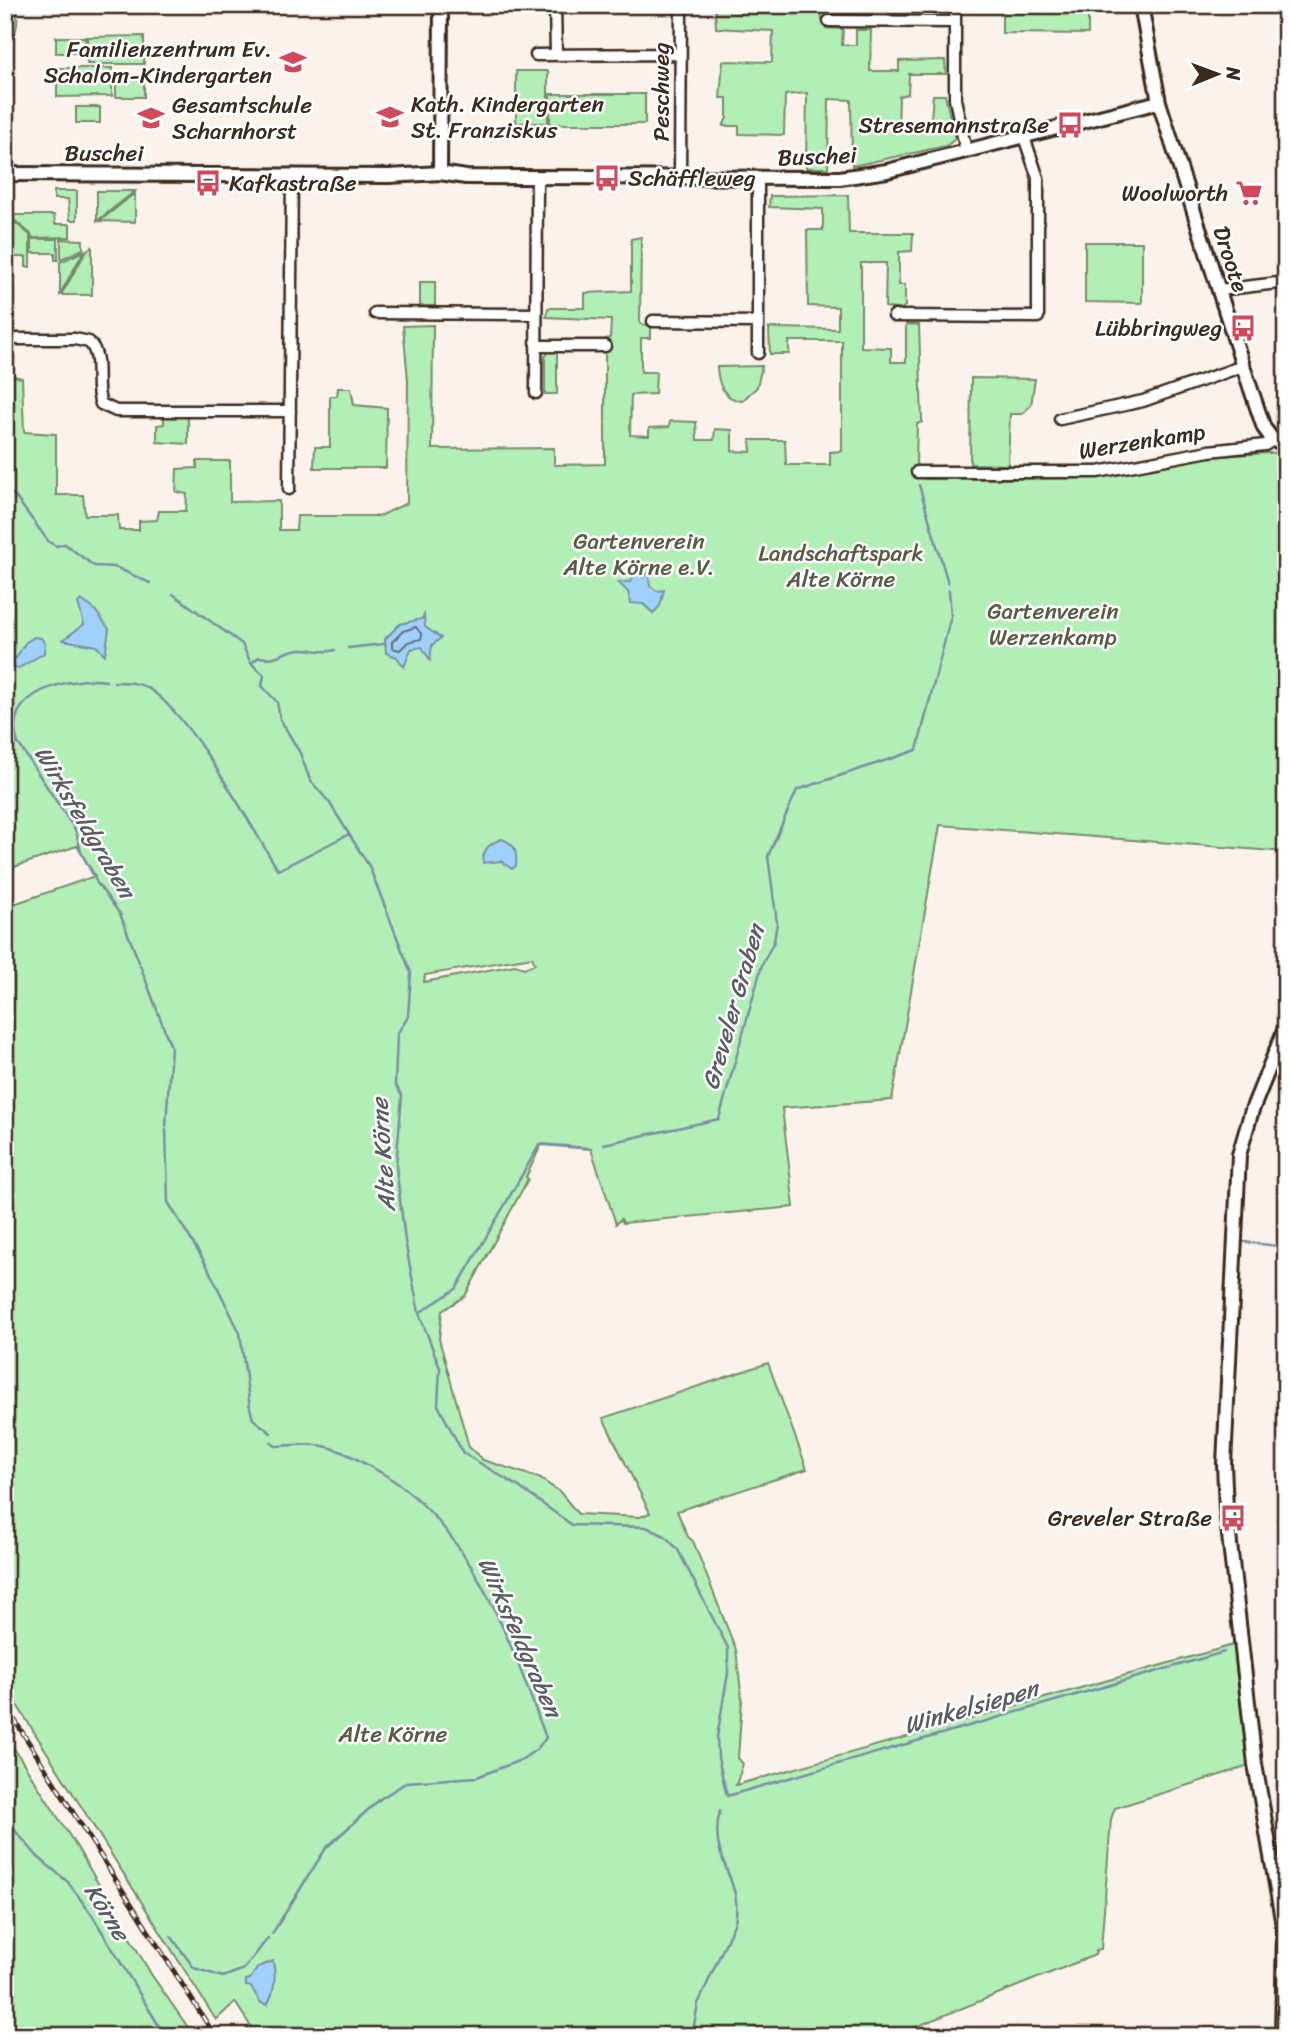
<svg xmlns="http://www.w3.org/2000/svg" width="1291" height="2041" viewBox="0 0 1291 2041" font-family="Sriracha,sans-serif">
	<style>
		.green { fill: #b2efb6; stroke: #768c6a; stroke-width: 2; fill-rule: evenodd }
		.water { fill: #a0d1fd; stroke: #788ea4; stroke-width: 2 }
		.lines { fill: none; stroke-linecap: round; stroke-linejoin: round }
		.shore { stroke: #636d77; stroke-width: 2 }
		.stream { stroke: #788ea4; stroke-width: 2.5 }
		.minor-casing { stroke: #3b2a1e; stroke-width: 15 }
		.tertiary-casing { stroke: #3b2a1e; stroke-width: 18 }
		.minor { stroke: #fff; stroke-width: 10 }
		.tertiary { stroke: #fff; stroke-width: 12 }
		.rail-casing { stroke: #3b2a1e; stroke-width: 5 }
		.rail { stroke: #fff; stroke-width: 2.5; stroke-dasharray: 8; stroke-linecap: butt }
		.labels { text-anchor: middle; stroke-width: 5; stroke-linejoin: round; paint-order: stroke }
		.poi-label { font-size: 23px; fill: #3b2a1e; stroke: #fff; text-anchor: end }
		.street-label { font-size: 23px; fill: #3b2a1e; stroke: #fff }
		.park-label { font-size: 23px; fill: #595b44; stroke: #fff }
		.water-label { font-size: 24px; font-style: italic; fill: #595c61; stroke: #fff }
	</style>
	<rect width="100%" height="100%" fill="#fcf2ec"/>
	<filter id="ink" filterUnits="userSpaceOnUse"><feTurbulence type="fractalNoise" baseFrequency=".0143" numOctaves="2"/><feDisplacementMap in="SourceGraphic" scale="14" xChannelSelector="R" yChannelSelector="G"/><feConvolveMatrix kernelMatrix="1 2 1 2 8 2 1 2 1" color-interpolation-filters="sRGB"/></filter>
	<g filter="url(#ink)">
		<path class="green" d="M5,5H16C20,23 16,38 5,53Z
			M715,5H818L825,28L843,29L842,45H856V30H871L870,71H899V61L945,60L946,74H909L908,94L899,96L898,131L930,130L933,95H945L955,139L946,146L852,166L851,100L829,99L828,168H806L807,93L785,95L784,135L739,134V126H723L727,118V98H720L723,61L772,62L773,31L716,28Z
			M1046,5H1088V34L1002,33V9L1045,8Z
			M144,36V64H87V37Z
			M56,37H85V53H56Z
			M57,68H112V96L57,97Z
			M516,71H548V123H516Z
			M116,80H144V97H116Z
			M550,94H645V124H550Z
			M76,107H100V123H76Z
			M54,191H77V220H70L68,199H54Z
			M97,191H135L97,221Z
			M135,193V222L100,221Z
			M848,195L849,233H913L912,251L899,252V285H905V306L900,310L885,307L886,263H861V347L891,348V362H906V324L919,325L922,422L917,424L916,463L924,479L1089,478L1203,457L1286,452V852L940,825L892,1100L782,1108L794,1207L623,1223L621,1219L616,1224L591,1149L541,1145L526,1177L528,1179L465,1296L442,1311L439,1339L469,1447L483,1460L539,1478L560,1492L578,1514L640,1517L650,1513L603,1418L768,1363L807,1469L677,1511L688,1537L693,1541L736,1650L742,1700L738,1758L743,1764L736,1785L1240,1643L1255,1764L1115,1808L1111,1819L1101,1949L1096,1950L1095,1955L900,2033L901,2036H257L235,2002L216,2020L5,1686V907L95,876L77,846L5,870V425L10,424V375L22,378L24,432L56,434V495H83L85,515H118L119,530H139V521L157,520L159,511H186L187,494L176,492L177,469L197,468V461H230V502L279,501V530H296L297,516H380L407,503L408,380L403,326L433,325L432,449L554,448V465L605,464V339L610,338L611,320L546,317L548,308H585V293L631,291V239L641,237L640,324L651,326V338H641V372H656L655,394L631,395L630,435L649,436V428L669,427L670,421L696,422L697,440H714L715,429L732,430V451L751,452L750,440H785L786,465H830V452L842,451V341H789V354H770L769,328L838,329V307L808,306L807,230H823V209L769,207L770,196ZM532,957L535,964L524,968L515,965L424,982L425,975Z
			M5,215H54L55,224H70V237L32,238L31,234L14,220H5Z
			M5,221H13L30,235V267H26V257H11V304H5Z
			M32,239H58V260H55V253H32Z
			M61,239L83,240V249L61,259Z
			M1085,242H1142V303L1085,302Z
			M92,247V295H61L87,250Z
			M84,251L60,294V262Z
			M420,282H435V306H420Z
			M549,351L557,352V394H545V357Z
			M762,366L757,387L742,401C723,399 718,384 717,367Z
			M971,378L1035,379L1031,405L1022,414H1010L1008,465L970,464Z
			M338,388H351L354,405L387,408L386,468H314L315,447H330V396H337Z
			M164,417H188V444L157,442V425L164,424Z
			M5,1734L78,1849L151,1974L194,2036H5Z"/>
		<path class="water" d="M658,566L649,579L650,586L657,591L664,590L660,606L653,613L643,604L631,603L628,592L618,582H630L638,569L642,577Z
			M81,600L94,609L109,629L105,655L96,646L63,640L84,624L78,603Z
			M424,615L425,627L441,638L432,645L430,660L422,647L411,649L404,667L397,657L386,653L385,639L400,624L422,619Z
			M34,637L41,638L45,644L44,653L19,668L5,665V660L16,658L25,643Z
			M502,839C516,844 517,852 516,866L512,869L501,861L483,863C482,850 489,843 502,839Z
			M273,1961C276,1974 275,1994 267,2005L261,2003L251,1987L246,1986V1980L250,1979L258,1967Z"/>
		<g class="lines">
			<path class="shore" d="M416,627L422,635L421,639L408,642L400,650L392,648V642L403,631Z"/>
			<path class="stream" d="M919,485L948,583
				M5,489L14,495L49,542L56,546L65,544L94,566L115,567L150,583
				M173,594L242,644L251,663L264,675L262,686L277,702L280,719L300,753L310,780L329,802L369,866L411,973L408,1017L397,1034L395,1084L402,1096L396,1166L405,1241L419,1313L440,1368L438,1405L463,1453L519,1487L572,1525L646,1527L665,1536L678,1550L728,1648V1673L717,1737L718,1758L727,1796L1224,1652
				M348,648L384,644
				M251,663L259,657C279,661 285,649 302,649C315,649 322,654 335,650
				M106,681C70,676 0,692 18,743L76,831L81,852L97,883L120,914L139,962
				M114,682C125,682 136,682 146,687C189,711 251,826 278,870L349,834
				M5,748L18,743
				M140,965L171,1047L166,1126
				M166,1130L168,1202L207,1266L240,1333L250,1408L253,1419L271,1433
				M604,1144L719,1119L762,965L774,941L777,923L768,856L797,790L917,750L951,616L949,590
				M1244,1242L1286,1247
				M419,1313L456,1289L540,1144L587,1148
				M271,1442L275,1446C288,1446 304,1443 317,1445C342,1448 359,1461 380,1472C470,1523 512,1645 546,1738L537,1749L521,1760L477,1777L407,1782L380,1799L326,1848L272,1934
				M1278,1664L1286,1662
				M5,1819L38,1857L68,1882L92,1915L165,2036
				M171,1936L194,1968L223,1977L244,1969L268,1938
				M692,2036L698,2004L735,1922C744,1878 707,1859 720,1811"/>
			<g class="minor-casing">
				<path id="minor" d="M555,5L556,55
					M955,5V99L966,151
					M829,21L955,22
					M536,55L680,54
					M680,178L681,5
					M1219,290L1286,282
					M375,313L536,314
					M894,316L1038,317V178L1024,137
					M653,321L758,322V178
					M5,339H75L89,342C104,357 93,385 101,404L116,411H290
					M536,346H605
					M758,353V322
					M536,393L537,177
					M1060,419L1143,401L1243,366
					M917,472H1098L1209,451L1265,445L1273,440
					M289,489L292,176"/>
			</g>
			<g class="tertiary-casing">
				<path id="tertiary" d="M1141,5L1159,102L1243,366L1264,428L1273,440L1286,444
					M440,173L441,5
					M5,174L389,176L440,173L466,177L840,178L887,171L1159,102
					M1282,2036L1284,1931L1255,1764L1226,1509L1224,1464L1239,1155L1252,1110L1286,1026"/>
			</g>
			<use href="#minor" class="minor"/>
			<use href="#tertiary" class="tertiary"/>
			<g class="rail-casing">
				<path id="rail" d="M5,1705L215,2036"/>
			</g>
			<use href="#rail" class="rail"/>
		</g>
	</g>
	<defs>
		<g id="school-bare" transform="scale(2.1)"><path d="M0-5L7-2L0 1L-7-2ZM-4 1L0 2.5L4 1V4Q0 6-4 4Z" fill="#d1495b" stroke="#fff" stroke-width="2.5" paint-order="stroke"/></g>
		<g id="bus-bare" transform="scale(2.1)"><path d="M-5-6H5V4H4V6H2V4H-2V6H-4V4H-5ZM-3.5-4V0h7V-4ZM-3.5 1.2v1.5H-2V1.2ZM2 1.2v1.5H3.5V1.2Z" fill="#d1495b" stroke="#fff" stroke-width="2.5" paint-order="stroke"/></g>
		<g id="supermarket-bare" transform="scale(2.1)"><path d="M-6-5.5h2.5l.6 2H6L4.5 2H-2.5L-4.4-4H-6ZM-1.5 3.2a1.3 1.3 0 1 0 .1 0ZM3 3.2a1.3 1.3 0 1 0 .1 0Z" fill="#d1495b" stroke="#fff" stroke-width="2.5" paint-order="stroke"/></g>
	</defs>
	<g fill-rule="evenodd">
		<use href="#school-bare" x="293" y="62"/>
		<use href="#school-bare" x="390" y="117"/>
		<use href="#school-bare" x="151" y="118"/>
		<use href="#bus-bare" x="1070" y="125"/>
		<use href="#bus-bare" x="607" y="178"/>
		<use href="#bus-bare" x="208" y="183"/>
		<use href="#supermarket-bare" x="1249" y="193"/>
		<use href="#bus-bare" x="1243" y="328"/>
		<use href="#bus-bare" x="1233" y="1518"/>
	</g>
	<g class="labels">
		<g class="poi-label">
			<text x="272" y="57">Familienzentrum Ev.<tspan x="272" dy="26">Schalom-Kindergarten</tspan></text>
			<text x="411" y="112" text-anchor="start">Kath. Kindergarten<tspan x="411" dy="26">St. Franziskus</tspan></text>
			<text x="172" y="113" text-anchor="start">Gesamtschule<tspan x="172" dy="26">Scharnhorst</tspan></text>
			<text x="1049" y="133">Stresemannstraße</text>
			<text x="628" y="186" text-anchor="start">Schäffleweg</text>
			<text x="229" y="191" text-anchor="start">Kafkastraße</text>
			<text x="1228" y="201">Woolworth</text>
			<text x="1222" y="336">Lübbringweg</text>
			<text x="1212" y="1526">Greveler Straße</text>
		</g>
		<g class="street-label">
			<text transform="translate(661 92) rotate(-90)" y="8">Peschweg</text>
			<text x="104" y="161">Buschei</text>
			<text transform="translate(817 156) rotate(-2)" y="8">Buschei</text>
			<text transform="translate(1231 259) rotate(72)" y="8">Droote</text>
			<text transform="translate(1142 441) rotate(-9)" y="8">Werzenkamp</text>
		</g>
		<g class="park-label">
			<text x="639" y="549">Gartenverein<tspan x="639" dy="26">Alte Körne e.V.</tspan></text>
			<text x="841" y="561">Landschaftspark<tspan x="841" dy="26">Alte Körne</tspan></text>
			<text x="1053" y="619">Gartenverein<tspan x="1053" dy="26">Werzenkamp</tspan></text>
			<text x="393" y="1742">Alte Körne</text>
		</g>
		<g class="water-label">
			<text transform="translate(85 822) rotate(59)" y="8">Wirksfeldgraben</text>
			<text transform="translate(733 1007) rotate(-74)" y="8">Greveler Graben</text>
			<text transform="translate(383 1155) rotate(-94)" y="8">Alte Körne</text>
			<text transform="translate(520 1637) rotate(66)" y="8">Wirksfeldgraben</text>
			<text transform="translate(971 1707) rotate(-16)" y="8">Winkelsiepen</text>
			<text transform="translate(107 1912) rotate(58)" y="8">Körne</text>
		</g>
	</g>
	<rect width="1291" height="2041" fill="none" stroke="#fff" stroke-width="28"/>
	<rect x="14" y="14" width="1263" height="2013" fill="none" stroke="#3b2a1e" stroke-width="2.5" filter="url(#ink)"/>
	<g transform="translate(1217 74) rotate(89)" stroke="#ffffff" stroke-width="5" paint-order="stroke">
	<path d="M0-5L12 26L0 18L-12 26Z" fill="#3b2a1e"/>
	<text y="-10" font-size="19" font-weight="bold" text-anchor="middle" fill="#3b2a1e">N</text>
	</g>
</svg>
